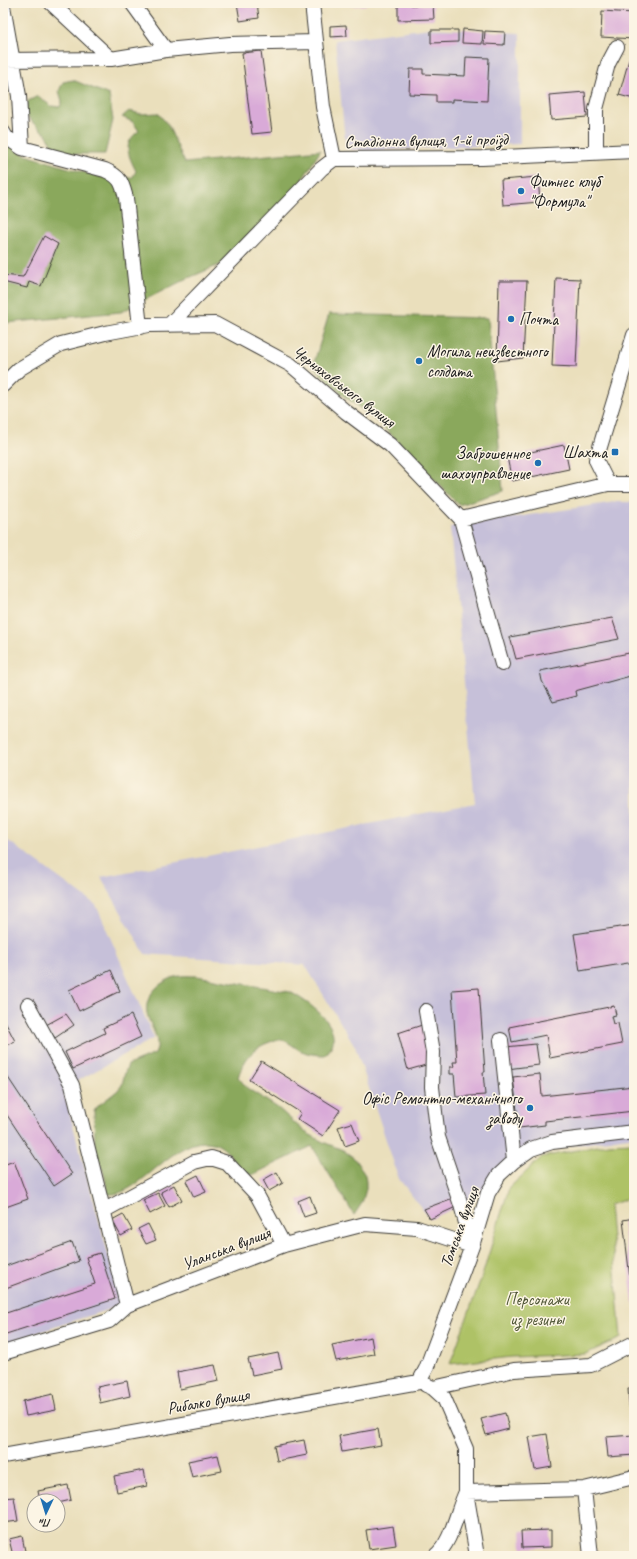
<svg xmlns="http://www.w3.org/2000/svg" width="637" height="1559" viewBox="0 0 637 1559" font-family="Caveat,sans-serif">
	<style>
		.industrial { fill: #c6c0d9 }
		.green { fill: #aec266; stroke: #656f41 }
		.forest { fill: #8aa85b; stroke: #53623c }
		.building { fill: #d9aad8 }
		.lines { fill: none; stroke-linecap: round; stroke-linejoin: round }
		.minor-casing { stroke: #3b3934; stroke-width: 16 }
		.minor { stroke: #fff; stroke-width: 14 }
		.poi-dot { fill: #1f6fb2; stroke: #fcf5e5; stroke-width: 1.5 }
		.labels { text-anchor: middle; stroke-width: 3; stroke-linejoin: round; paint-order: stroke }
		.street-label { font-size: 17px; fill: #1c1c1c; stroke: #fcf5e5 }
		.poi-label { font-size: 17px; fill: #1c1c1c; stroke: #fcf5e5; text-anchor: start }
		.park-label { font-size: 17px; fill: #4f5636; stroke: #fcf5e5 }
	</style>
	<rect width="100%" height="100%" fill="#fcf5e5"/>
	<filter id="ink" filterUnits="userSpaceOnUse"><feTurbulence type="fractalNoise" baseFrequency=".025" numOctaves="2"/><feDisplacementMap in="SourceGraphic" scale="8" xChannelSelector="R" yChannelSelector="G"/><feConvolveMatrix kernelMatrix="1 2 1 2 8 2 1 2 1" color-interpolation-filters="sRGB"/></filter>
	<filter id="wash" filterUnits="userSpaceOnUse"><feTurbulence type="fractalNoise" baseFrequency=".012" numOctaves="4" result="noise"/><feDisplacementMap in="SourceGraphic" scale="16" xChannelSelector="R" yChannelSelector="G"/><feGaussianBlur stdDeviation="0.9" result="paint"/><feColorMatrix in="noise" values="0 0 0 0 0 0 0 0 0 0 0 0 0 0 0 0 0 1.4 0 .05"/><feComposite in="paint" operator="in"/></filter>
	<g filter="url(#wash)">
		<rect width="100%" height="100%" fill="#eadfbc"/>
		<path class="industrial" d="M430,28L520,33V144L366,151L346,149L335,40Z
			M615,502H634V1136L525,1153L467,1203L430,1219L399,1179L355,1046L305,965L145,954L101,877L475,803L450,527Z
			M3,837L96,905L154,1038L63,1089L122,1305L3,1344Z"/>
		<path class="green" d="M634,1143V1197L609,1205L621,1338L585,1354L512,1357L450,1364L483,1273L509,1188L542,1157L608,1144Z"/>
		<path class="forest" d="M73,80L109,95L113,120L105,154H75L53,148L47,135L33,123L24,112L28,101L38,96L51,106L60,107L62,101L59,91L63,82Z
			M129,111L141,114L158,113L168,125L185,163L321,150L279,216L231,260L186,279L121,312L6,323L3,315V245L5,214L3,209V141L26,155L65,167L102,177L132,178L136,171C128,155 122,143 139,131L133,122L122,117Z
			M329,314L488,318L503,491L459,505L383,426L342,394L313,366Z
			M197,976L290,992C310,1003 351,1031 325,1055C317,1055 308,1054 301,1051C295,1048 288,1041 282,1040C278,1039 274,1040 270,1042C252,1048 244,1060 238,1077L247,1088L278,1108L305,1132L323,1142L343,1150L354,1158L365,1175L366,1182V1189L362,1203L354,1215L312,1146L252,1175C248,1173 243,1171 239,1168C235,1165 233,1159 230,1155C226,1150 219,1144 213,1143C175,1133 140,1198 108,1194L104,1173L95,1152L94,1111L99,1105L117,1091L122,1085L125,1072L128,1065L155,1054C162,1039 150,1028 147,1013C144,996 159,982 175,977C181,975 190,976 197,976Z"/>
		<g id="blocks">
			<path class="building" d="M237,3H257L259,18L240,21Z
				M351,3H367V5L351,6Z
				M398,3H411V5H433L434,19L398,20Z
				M602,11L634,13V39L601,37Z
				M346,25L347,36L330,37V26Z
				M463,29L483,31L482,44L462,43Z
				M431,30H458V42L431,43Z
				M485,31L505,32L504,45L484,44Z
				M261,51L272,132L252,134L242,53Z
				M630,56L634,57V99L619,95Z
				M466,57L489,58L487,101L452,99V102H436V95L409,94L410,69H423V74L465,76Z
				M585,92L587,117L551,120L549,95Z
				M538,177L540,202L503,205L501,180Z
				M44,236L58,244L41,286L29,282L27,288L3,282V275L23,277Z
				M556,278L580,279L576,367L552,366Z
				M499,281H527L523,358L497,361Z
				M564,445L569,469L512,481L507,457Z
				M612,618L619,639L516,659L510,637Z
				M634,652V675L575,691L576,696L553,702L542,681L540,671Z
				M634,925V962L580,971L574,934Z
				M111,970L120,991L79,1011L69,990Z
				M479,988L485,1072H483L485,1095L456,1097L454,1074H450V1067H454L453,1062H457L452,990Z
				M614,1006L616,1015L611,1016L613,1024L618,1023L622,1044L550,1058L546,1035L512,1042L509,1027Z
				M66,1014L74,1025L55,1038L46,1025Z
				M131,1015L141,1037L73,1069L65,1052L105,1033L103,1028Z
				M3,1018L15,1041L3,1047Z
				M422,1025L433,1063L408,1070L398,1033Z
				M536,1044L539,1065L507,1069L505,1047Z
				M261,1061L340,1110L323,1136L297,1119L301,1113L249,1080Z
				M3,1070L72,1174L54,1186L3,1109Z
				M540,1074L542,1096L634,1086V1111L545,1121V1125L519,1128L513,1077Z
				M352,1123L359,1141L345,1146L338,1127Z
				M14,1161L28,1199L3,1208V1165Z
				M277,1172L283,1183L269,1191L263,1180Z
				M198,1175L206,1192L194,1197L186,1181Z
				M174,1185L182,1200L169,1207L161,1192Z
				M158,1193L165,1206L150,1214L143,1200Z
				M310,1196L316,1213L304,1217L298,1201Z
				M453,1198L458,1206L430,1219L424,1209Z
				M123,1214L132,1230L121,1236L112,1220Z
				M634,1218V1303H633L623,1220Z
				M148,1224L156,1240L146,1244L138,1229Z
				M72,1242L79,1261L3,1289V1267Z
				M100,1253L115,1299L3,1335V1314L95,1284L86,1257Z
				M371,1337L374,1354L336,1361L332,1345Z
				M278,1353L282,1369L252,1375L248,1359Z
				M215,1365L219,1381L180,1389L177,1372Z
				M127,1381L130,1396L100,1403L97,1387Z
				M634,1388V1415H630L628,1389Z
				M53,1394L56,1410L26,1416L23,1401Z
				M505,1413L509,1429L486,1435L481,1419Z
				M378,1429L381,1445L342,1452L339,1436Z
				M547,1434L552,1467L535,1470L529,1437Z
				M634,1435V1455L608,1457L606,1437Z
				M304,1440L307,1455L277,1461L274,1446Z
				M218,1455L222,1471L192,1477L188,1461Z
				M144,1470L147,1486L117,1492L114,1476Z
				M68,1485L71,1500L58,1503V1501H40L38,1491Z
				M14,1497L18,1521L3,1523V1498Z
				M393,1526L396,1545L369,1549L366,1530Z
				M551,1530V1547L522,1548L521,1531Z
				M22,1536L26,1556H13L9,1539Z"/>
		</g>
	</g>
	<g filter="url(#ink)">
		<use href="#blocks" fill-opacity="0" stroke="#3b3934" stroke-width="1"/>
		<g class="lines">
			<g class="minor-casing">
				<path id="minor" d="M51,3L111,59
					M132,3L166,50
					M312,3L323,107L334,159
					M3,6L19,96L22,148
					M3,60L111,59L166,50L230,44L316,42
					M3,132L6,137L22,148L105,170C121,177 122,183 126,198L140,327
					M596,153V109L608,64L617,47
					M169,325L321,169L334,159L482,158L634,151
					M3,385L19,369L61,344L105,333L148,325L215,324L291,365L346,412L390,445L461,519L502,664
					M608,484L596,460L634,335
					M461,519L608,484H634
					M28,1005L72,1085L127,1305
					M426,1011L433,1052L432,1087L438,1137L461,1205L472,1245
					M501,1040L514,1161
					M103,1211L194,1162L211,1158L227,1163L257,1195L284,1245
					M3,1353L109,1321L127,1305L284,1245L365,1224L417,1228L472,1246
					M419,1382L426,1369L472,1246L488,1193L499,1175L514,1161L531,1149L552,1142L634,1132
					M426,1385L433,1388L444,1398L466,1449V1492L477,1556
					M433,1388L514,1370L591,1365L634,1343
					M3,1456L419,1382
					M584,1489L591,1556
					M435,1556C452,1543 457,1510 466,1492L584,1489L634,1477"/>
			</g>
			<use href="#minor" class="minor"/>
		</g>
	</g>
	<g class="poi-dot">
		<circle cx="521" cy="191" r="4"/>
		<circle cx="511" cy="319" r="4"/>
		<circle cx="419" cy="361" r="4"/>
		<rect x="611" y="448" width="8" height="8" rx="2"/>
		<circle cx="538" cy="463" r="4"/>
		<circle cx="530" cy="1108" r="4"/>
	</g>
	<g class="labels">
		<g class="street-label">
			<text transform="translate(426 140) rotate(-1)" y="6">Стадіонна вулиця, 1-й проїзд</text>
			<text transform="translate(344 386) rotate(37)" y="6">Черняховського вулиця</text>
			<text transform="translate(459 1227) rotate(-70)" y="6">Томська вулиця</text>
			<text transform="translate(226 1248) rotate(-21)" y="6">Уланська вулиця</text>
			<text transform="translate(208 1401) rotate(-10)" y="6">Рибалко вулиця</text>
		</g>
		<g class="poi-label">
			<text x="529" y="187">Фитнес клуб<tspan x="529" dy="20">"Формула"</tspan></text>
			<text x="519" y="325">Почта</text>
			<text x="427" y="357">Могила неизвестного<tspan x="427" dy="20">солдата</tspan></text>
			<text x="607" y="458" text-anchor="end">Шахта</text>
			<text x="530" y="459" text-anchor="end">Заброшенное<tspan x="530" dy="20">шахоуправление</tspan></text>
			<text x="522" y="1104" text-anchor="end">Офіс Ремонтно-механічного<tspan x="522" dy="20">заводу</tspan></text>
		</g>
		<g class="park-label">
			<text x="537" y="1305">Персонажи<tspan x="537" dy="20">из резины</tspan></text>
		</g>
	</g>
	<rect width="637" height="1559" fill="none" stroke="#fcf5e5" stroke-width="16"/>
	<g transform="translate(46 1513) rotate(184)"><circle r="19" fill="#fcf5e5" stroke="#a29e95"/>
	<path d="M0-3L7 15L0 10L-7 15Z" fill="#1f6fb2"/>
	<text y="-6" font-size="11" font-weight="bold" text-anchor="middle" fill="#1c1c1c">Пн</text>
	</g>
</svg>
